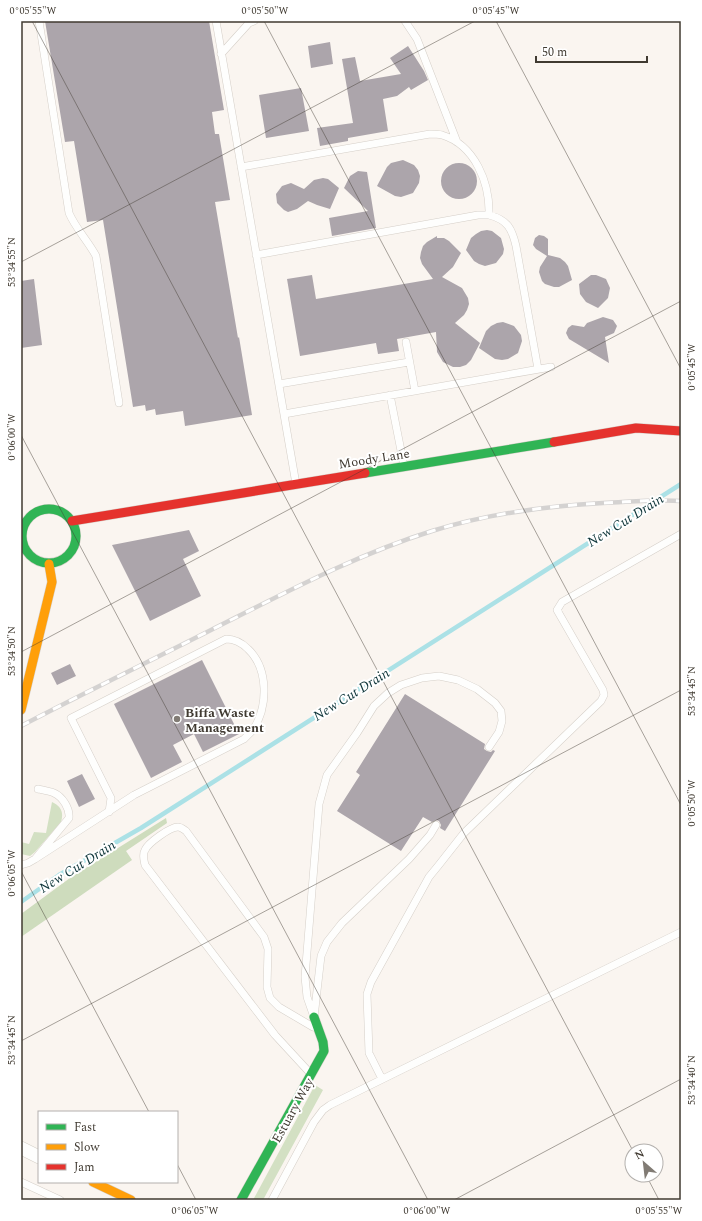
<svg xmlns="http://www.w3.org/2000/svg" width="702" height="1221" viewBox="0 0 702 1221" font-family="Spectral,serif">
	<style>
		.green { fill: #d3e0c3 }
		.forest { fill: #cedcbd }
		.lines { fill: none; stroke-linecap: round; stroke-linejoin: round }
		.stream { stroke: #abe1e6; stroke-width: 4.5 }
		.building { fill: #aca5ab }
		.lane-casing { stroke: #d5cfc8; stroke-width: 8 }
		.street-casing { stroke: #d5cfc8; stroke-width: 14 }
		.fast-casing { stroke: #d5cfc8; stroke-width: 10 }
		.slow-casing { stroke: #d5cfc8; stroke-width: 10 }
		.jam-casing { stroke: #d5cfc8; stroke-width: 10 }
		.lane { stroke: #fefefd; stroke-width: 7 }
		.street { stroke: #fefefd; stroke-width: 13 }
		.fast { stroke: #30b455; stroke-width: 9 }
		.slow { stroke: #ff9f0a; stroke-width: 9 }
		.jam { stroke: #e5322d; stroke-width: 9 }
		.rail-casing { stroke: #d4d2d1; stroke-width: 4.5 }
		.rail { stroke: #fff; stroke-width: 3; stroke-dasharray: 9; stroke-linecap: butt }
		.ticks { fill: none; stroke: #403a31; stroke-width: 1; stroke-opacity: 0.45 }
		.poi-dot { fill: #817b74; stroke: #fff; stroke-width: 1.5 }
		.labels { text-anchor: middle; stroke-width: 4; stroke-linejoin: round; paint-order: stroke }
		.street-label { font-size: 13px; fill: #403a31; stroke: #fff }
		.poi-label { font-size: 13px; font-weight: bold; fill: #403a31; stroke: #fff; text-anchor: start }
		.water-label { font-size: 14px; font-style: italic; fill: #0d3438; stroke: #fff }
		.neatline { fill: none; stroke: #403a31; stroke-width: 1.5 }
		.ticks-label { font-size: 10px; text-anchor: middle; fill: #403a31 }
	</style>
	<rect width="100%" height="100%" fill="#faf5f0"/>
	<path class="green" d="M52,802C61,806 64,812 61,822L35,852L30,856L21,854V842L29,844L34,832L46,833Z
		M315,1085L323,1090L263,1200H253Z"/>
	<path class="forest" d="M166,818L167,823L126,851L132,860L21,937V914L70,878Z"/>
	<g class="lines">
		<path class="stream" d="M21,902L59,875L141,828L681,484"/>
	</g>
	<path class="building" d="M45,21H209L224,110L212,112L215,134H219L230,200L215,202L238,338L239,337L252,415L185,426L183,411L156,415L155,409L146,411L145,405L133,407L103,220L87,222L74,141L65,142Z
		M330,42L333,64L311,68L308,46Z
		M408,46L424,71L428,80L411,90L409,87L397,96L383,99L388,131L348,138V141L320,146L317,128L353,123L342,59L355,57L360,81L401,74L390,58Z
		M301,88L309,131L266,138L259,95Z
		M403,160L414,165L418,170L420,176L419,183L413,193L401,197L395,196L377,186L387,167L391,163Z
		M441 181a18 18 0 1 1 36 0a18 18 0 1 1-36 0Z
		M358,171L367,172L376,228L332,236L329,218L368,211L344,188L350,176Z
		M323,178L328,179L339,188L330,209L317,205L308,201L297,209L288,212L284,210L277,203L276,194L282,186L291,183L304,189L314,180Z
		M487,230L492,231L501,238L504,249L503,254L496,263L485,266L479,264L474,261L466,250L471,238L476,234L481,231Z
		M539,235L544,236L548,239V255L560,258L565,262L568,266L572,280L559,287H554L545,284L542,281L539,272L540,267L547,256L536,249L533,245L535,238Z
		M437,236V238H444L449,241L461,253L453,267L442,277L462,288L468,298L469,304L467,310L464,315L455,323L480,343L471,360L466,365L460,367H453L443,362L437,352L436,332L397,339L399,351L378,354L376,343L300,356L287,279L312,275L316,299L433,279L422,264L420,258L421,252L423,246L427,242Z
		M591,275H596L606,279L610,288L608,298L598,308L586,302L580,294L579,284Z
		M34,279L42,345L21,348V281Z
		M603,317L613,320L617,326L614,333L605,337L609,363L569,339L566,333L568,328L572,325L584,327L587,323Z
		M503,322L514,326L521,335L522,341L518,353L508,359L502,360L495,359L479,348L486,331L491,326L497,323Z
		M189,530L199,551L183,559L201,596L150,621L112,545Z
		M202,660L239,734L203,752L194,734L173,745L182,762L151,778L114,704Z
		M70,664L76,676L57,685L51,673Z
		M405,694L485,744L484,749L487,751L491,752L493,750L495,751L445,831L440,828L441,825L439,821L436,820L432,822L423,817L401,851L337,811L360,775L356,772Z
		M82,774L95,799L79,807L67,781Z"/>
	<g class="lines">
		<g class="lane-casing">
			<path id="lane" d="M39,21L69,213C76,229 88,241 96,256L119,403
				M216,21L296,484
				M405,21L417,39L457,142
				M221,54L249,23L254,21
				M241,167L430,134C433,134 438,134 442,135C475,145 490,183 489,215C508,220 512,229 516,246L538,369
				M256,255L478,215H489
				M406,342L415,391
				M279,384L409,362
				M390,395L404,466
				M284,414L551,367
				M436,825L430,835L409,859L342,923L327,942L321,956L314,1017L307,997L305,977L319,804L327,775L357,733L374,706L388,693L401,685L422,678L439,676L458,680L477,689L495,703L501,711L502,721L499,732L489,747
				M35,859L134,795L244,739C247,736 250,733 253,730C268,707 269,669 248,649C242,643 235,639 226,639L71,718L111,798L109,812
				M21,865L28,863L35,859L69,818C70,809 63,797 54,793C49,791 43,790 38,789
				M310,1073L275,1035L145,865C144,860 142,855 145,850C148,843 170,827 178,827C181,827 183,829 186,831L264,937L268,949L267,987L270,998L279,1007L313,1027
				M382,1079L369,1053L367,994L371,982L429,877L438,866L464,833L601,701L604,695L603,690L557,610L562,602L681,534
				M21,1182L60,1200
				M272,1200L314,1122L323,1110L330,1105L681,932"/>
		</g>
		<g class="street-casing">
			<path id="street" d="M21,1148L39,1157"/>
		</g>
		<g class="fast-casing">
			<path id="fast" d="M365,473L554,442
				M22 536a27 27 0 1 1 54 0a27 27 0 1 1-54 0Z
				M241,1200L324,1051L323,1042L314,1017"/>
		</g>
		<g class="slow-casing">
			<path id="slow" d="M21,710L52,582L49,564
				M93,1182L131,1200"/>
		</g>
		<g class="jam-casing">
			<path id="jam" d="M554,442L636,428L681,431
				M72,521L365,473"/>
		</g>
		<use href="#lane" class="lane"/>
		<use href="#street" class="street"/>
		<use href="#fast" class="fast"/>
		<use href="#slow" class="slow"/>
		<use href="#jam" class="jam"/>
		<g class="rail-casing">
			<path id="rail" d="M21,726C84,693 148,662 211,630C283,594 355,555 432,531C487,514 545,506 603,503C629,502 655,499 681,501"/>
		</g>
		<use href="#rail" class="rail"/>
	</g>
	<path class="ticks" d="M32,21L633,1151M264,21L681,805M496,21L681,369M21,262L475,21M21,435L428,1200M21,652L681,301M21,871L149,1112M21,1041L681,690M177,1164L196,1200M646,1175L659,1200M454,1200L681,1079"/>
	<circle class="poi-dot" cx="177" cy="719" r="4"/>
	<g class="labels">
		<g class="street-label">
			<text transform="translate(374 458) rotate(-9)" y="5">Moody Lane</text>
			<text transform="translate(292 1110) rotate(-61)" y="5">Estuary Way</text>
		</g>
		<g class="poi-label">
			<text x="185" y="717">Biffa Waste<tspan x="185" dy="15">Management</tspan></text>
		</g>
		<g class="water-label">
			<text transform="translate(625 520) rotate(-32)" y="5">New Cut Drain</text>
			<text transform="translate(351 694) rotate(-32)" y="5">New Cut Drain</text>
			<text transform="translate(77 866) rotate(-32)" y="5">New Cut Drain</text>
		</g>
	</g>
	<rect width="702" height="1221" fill="none" stroke="#ffffff" stroke-width="44"/>
	<rect x="38" y="1111" width="140" height="72" fill="#ffffff" stroke="#b3b0ad"/>
	<rect x="46" y="1124" width="20" height="6" fill="#30b455" stroke="#b3b0ad"/>
	<text x="74" y="1131" font-size="12" fill="#403a31">Fast</text>
	<rect x="46" y="1144" width="20" height="6" fill="#ff9f0a" stroke="#b3b0ad"/>
	<text x="74" y="1151" font-size="12" fill="#403a31">Slow</text>
	<rect x="46" y="1164" width="20" height="6" fill="#e5322d" stroke="#b3b0ad"/>
	<text x="74" y="1171" font-size="12" fill="#403a31">Jam</text>
	<g transform="translate(644 1163) rotate(332)"><circle r="19" fill="#ffffff" stroke="#b3b0ad"/>
	<path d="M0-3L7 15L0 10L-7 15Z" fill="#817b74"/>
	<text y="-6" font-size="11" font-weight="bold" text-anchor="middle" fill="#403a31">N</text>
	</g>
	<path d="M536 56v6h111v-6" fill="none" stroke="#403a31" stroke-width="2"/>
	<text x="542" y="56" font-size="12" fill="#403a31" stroke="#ffffff" stroke-width="3" paint-order="stroke">50 m</text>
	<rect x="22" y="22" width="658" height="1177" class="neatline"/>
	<g class="ticks-label">
		<text x="33" y="14">0°05'55"W</text>
		<text x="265" y="14">0°05'50"W</text>
		<text x="496" y="14">0°05'45"W</text>
		<text transform="translate(11 262) rotate(-90)" y="4">53°34'55"N</text>
		<text transform="translate(691 367) rotate(-90)" y="4">0°05'45"W</text>
		<text transform="translate(11 437) rotate(-90)" y="4">0°06'00"W</text>
		<text transform="translate(11 651) rotate(-90)" y="4">53°34'50"N</text>
		<text transform="translate(691 691) rotate(-90)" y="4">53°34'45"N</text>
		<text transform="translate(691 803) rotate(-90)" y="4">0°05'50"W</text>
		<text transform="translate(11 873) rotate(-90)" y="4">0°06'05"W</text>
		<text transform="translate(11 1040) rotate(-90)" y="4">53°34'45"N</text>
		<text transform="translate(691 1080) rotate(-90)" y="4">53°34'40"N</text>
		<text x="195" y="1214">0°06'05"W</text>
		<text x="427" y="1214">0°06'00"W</text>
		<text x="659" y="1214">0°05'55"W</text>
	</g>
</svg>
